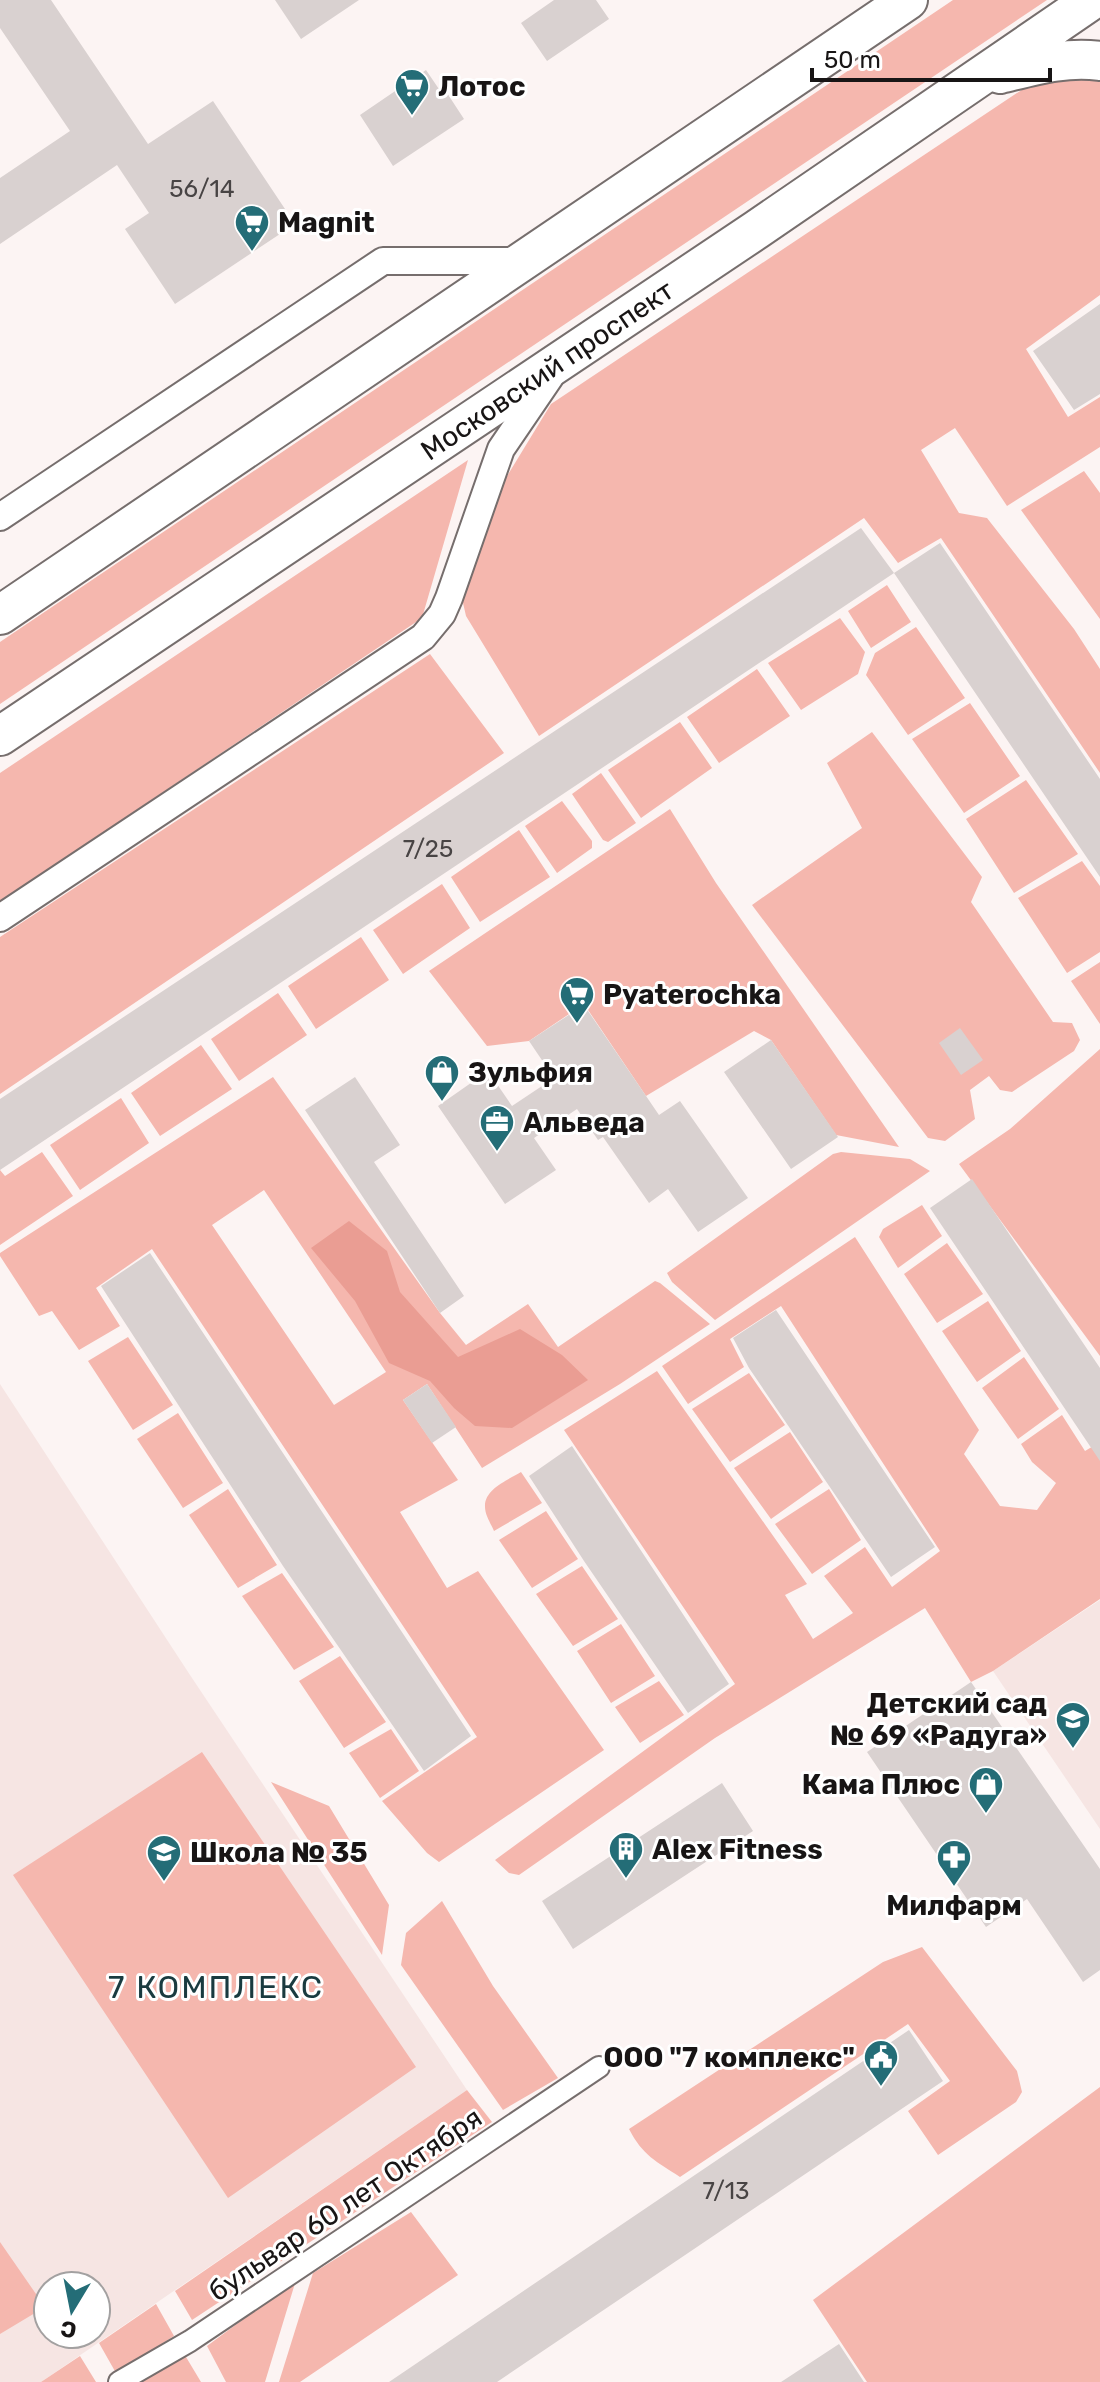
<svg xmlns="http://www.w3.org/2000/svg" width="1100" height="2382" viewBox="0 0 1100 2382" font-family="Rubik,sans-serif">
	<style>
		.built { fill: #f6e5e3; fill-rule: evenodd }
		.green { fill: #f5b7ae; fill-rule: evenodd }
		.forest { fill: #ea9d93 }
		.building { fill: #d9d1d0 }
		.lines { fill: none; stroke-linecap: round; stroke-linejoin: round }
		.pedestrian-casing { stroke: #766e6d; stroke-width: 24 }
		.minor-casing { stroke: #766e6d; stroke-width: 30 }
		.secondary-casing { stroke: #766e6d; stroke-width: 42 }
		.pedestrian { stroke: #fff; stroke-width: 20 }
		.minor { stroke: #fff; stroke-width: 26 }
		.secondary { stroke: #fff; stroke-width: 38 }
		.labels { text-anchor: middle; stroke-width: 6; stroke-linejoin: round; paint-order: stroke }
		.number-label { font-size: 24px; fill: #484444 }
		.poi-label { font-size: 28px; font-weight: bold; fill: #181515; stroke: #fff; text-anchor: start }
		.street-label { font-size: 28px; fill: #181515; stroke: #fff }
		.quarter-label { font-size: 32px; letter-spacing: 2px; fill: #1a3b40; stroke: #fff }
	</style>
	<rect width="100%" height="100%" fill="#fcf4f3"/>
	<path class="built" d="M0,1384L190,1675L467,2090L41,2382H0ZM48,2286H96V2334H48Z
		M1100,1600V1829L993,1671Z"/>
	<path class="green" d="M953,0H1047L0,704V642Z
		M1100,73V295L1026,349L1068,417L1100,397V447L1007,506L955,428L921,450L959,513L987,518L1074,629L1100,669V773L941,538L898,563L864,518L539,736L466,616L461,594L493,499L551,404L1035,81Z
		M468,460L422,618L0,902V773Z
		M1084,471L1100,493V619L1021,510Z
		M887,585L911,622L871,648L848,611Z
		M840,618L865,652L858,674L801,710L768,663Z
		M916,627L965,698L908,735L866,675L875,653Z
		M430,654L504,753L0,1094V937Z
		M757,669L790,716L719,763L687,717Z
		M970,703L1020,776L964,813L912,739Z
		M680,722L712,768L641,818L608,770Z
		M872,732L982,877L971,902L1053,1022L1072,1023L1080,1040L1074,1051L1012,1092L1000,1090L989,1076L970,1090L975,1119L945,1141L928,1138L752,905L862,828L827,763Z
		M601,773L636,823L608,842L603,840L572,794Z
		M1026,780L1078,854L1014,893L966,819Z
		M562,801L592,841V848L557,873L525,826Z
		M670,809L716,883L899,1147L836,1135L771,1040L754,1031L646,1096L584,1004L529,1041L487,1046L429,971Z
		M519,830L550,877L480,922L451,877Z
		M1082,861L1100,886V952L1067,973L1018,898Z
		M442,884L470,928L403,974L373,930Z
		M361,937L389,980L316,1029L288,986Z
		M1100,962V1024L1071,981Z
		M278,993L307,1035L239,1081L211,1039Z
		M201,1045L232,1089L160,1136L131,1093Z
		M1100,1049V1356L959,1164L1010,1129Z
		M273,1077L440,1313L466,1345L528,1304L558,1347L655,1281L660,1283L710,1324L620,1384L482,1468L427,1384L403,1400L458,1480L400,1512L447,1588L478,1571L604,1750L439,1862L427,1853L382,1801L477,1737L152,1249L96,1288L120,1326L79,1350L52,1311L39,1316L0,1256V1253ZM264,1190L386,1372L334,1405L212,1225Z
		M121,1098L149,1143L80,1190L50,1145Z
		M42,1152L73,1196L0,1245V1170L5,1176Z
		M841,1152L910,1159L930,1171L715,1320L672,1282L667,1273L833,1154Z
		M922,1205L942,1236L898,1268L879,1237L883,1229Z
		M855,1237L979,1430L964,1454L1000,1506L1037,1510L1056,1483L1032,1462L1021,1444L1062,1415L1085,1451L1100,1442V1599L993,1671L971,1682L925,1608L715,1738L519,1875L509,1873L495,1860L735,1684L564,1430L657,1371L807,1584L785,1595L813,1639L853,1613L824,1576L865,1547L892,1587L940,1551L781,1306L730,1339L744,1367L688,1404L662,1366Z
		M947,1243L983,1294L937,1323L904,1274Z
		M988,1301L1021,1351L977,1382L942,1331Z
		M128,1337L173,1405L133,1430L88,1361Z
		M1024,1357L1059,1409L1018,1439L982,1388Z
		M749,1373L785,1425L730,1462L692,1409Z
		M178,1413L223,1483L183,1508L137,1439Z
		M790,1432L823,1482L771,1519L734,1468Z
		M521,1472L542,1503L494,1531C491,1524 485,1515 485,1507C484,1489 508,1480 521,1472Z
		M228,1489L277,1565L238,1588L189,1515Z
		M829,1489L861,1540L812,1574L775,1524Z
		M546,1511L578,1559L532,1588L499,1540Z
		M582,1566L618,1619L573,1646L536,1594Z
		M282,1573L334,1647L294,1670L242,1596Z
		M621,1624L655,1676L611,1703L577,1651Z
		M340,1656L386,1722L344,1748L299,1681Z
		M659,1681L684,1715L640,1743L615,1707Z
		M391,1729L419,1771L380,1798L349,1753Z
		M202,1752L416,2067L228,2198L13,1875Z
		M271,1782L329,1806L389,1905L382,1955Z
		M442,1901L493,1986L558,2078L503,2110L401,1965L406,1933Z
		M922,1947L1017,2071L1022,2092L1016,2102L938,2155L908,2111L950,2081L908,2024L680,2177C656,2161 643,2156 629,2129L883,1962Z
		M1100,2087V2382H867L813,2300Z
		M467,2090L492,2122L192,2320L175,2291Z
		M411,2212L458,2275L300,2382H279L313,2273Z
		M0,2242L45,2307L0,2334Z
		M296,2280L265,2382H226L207,2346Z
		M156,2304L174,2336L116,2373L99,2343Z
		M183,2352L201,2382H133Z
		M80,2356L96,2382H41Z"/>
	<path class="forest" d="M349,1221L387,1251L400,1292L458,1357L520,1329L562,1355L588,1380L512,1428L475,1426L454,1408L430,1381L389,1363L355,1301L311,1248Z"/>
	<path class="building" d="M0,0H51L148,144L213,101L295,224L175,304L125,229L149,213L117,165L0,244V178L70,131L0,28Z
		M275,0H359L301,39Z
		M554,0H596L609,19L547,61L521,23Z
		M426,70L443,95L447,93L464,119L393,166L360,115Z
		M1100,304V394L1074,410L1033,351Z
		M861,528L894,573L0,1170V1099Z
		M940,543L1100,779V877L894,573Z
		M584,1005L659,1115L680,1101L748,1198L698,1232L668,1189L649,1203L603,1137L598,1140L577,1109L534,1138L556,1170L505,1204L438,1106L488,1071L512,1106L554,1078L529,1041Z
		M960,1028L983,1060L961,1075L939,1043Z
		M771,1040L838,1137L791,1169L724,1072Z
		M355,1077L400,1145L374,1162L464,1296L440,1313L305,1110Z
		M972,1179L1100,1368V1461L930,1208Z
		M150,1253L471,1736L424,1771L283,1566L101,1286Z
		M776,1310L935,1547L891,1577L749,1368L733,1338Z
		M427,1384L456,1427L432,1443L403,1400Z
		M572,1446L729,1684L688,1713L584,1561L529,1476Z
		M971,1682L1100,1869V1970L1083,1982L1027,1899L986,1927L867,1752Z
		M722,1783L753,1831L573,1949L542,1901Z
		M909,2030L943,2081L897,2112L497,2382H389Z
		M839,2344L864,2382H781Z"/>
	<g class="lines">
		<g class="pedestrian-casing">
			<path id="pedestrian" d="M119,2382L190,2341L599,2067"/>
		</g>
		<g class="minor-casing">
			<path id="minor" d="M0,517L383,261H523
				M0,918L423,637L442,614L449,598L501,449L550,377"/>
		</g>
		<g class="secondary-casing">
			<path id="secondary" d="M1000,74C1033,66 1066,56 1100,61
				M0,615L908,0
				M0,736L756,230L1092,0"/>
		</g>
		<use href="#pedestrian" class="pedestrian"/>
		<use href="#minor" class="minor"/>
		<use href="#secondary" class="secondary"/>
	</g>
	<defs>
		<g id="supermarket-pin" transform="scale(1.8)"><path d="M0 17L-7.5 6A9.5 9.5 0 1 1 7.5 6Z" fill="#246d77" stroke="#fff"/><path d="M-6-5.5h2.5l.6 2H6L4.5 2H-2.5L-4.4-4H-6ZM-1.5 3.2a1.3 1.3 0 1 0 .1 0ZM3 3.2a1.3 1.3 0 1 0 .1 0Z" fill="#fff"/></g>
		<g id="shop-pin" transform="scale(1.8)"><path d="M0 17L-7.5 6A9.5 9.5 0 1 1 7.5 6Z" fill="#246d77" stroke="#fff"/><path d="M-5-2.5h2.3a2.7 3.5 0 0 1 5.4 0H5L5.5 6h-11ZM-1.5-2.5h3a1.5 2.3 0 0 0-3 0Z" fill="#fff"/></g>
		<g id="office-pin" transform="scale(1.8)"><path d="M0 17L-7.5 6A9.5 9.5 0 1 1 7.5 6Z" fill="#246d77" stroke="#fff"/><path d="M-6-3h4V-5.5h4V-3h4V5H-6ZM-1-4.5V-3h2v-1.5ZM-6 0V1H6V0Z" fill="#fff"/></g>
		<g id="school-pin" transform="scale(1.8)"><path d="M0 17L-7.5 6A9.5 9.5 0 1 1 7.5 6Z" fill="#246d77" stroke="#fff"/><path d="M0-5L7-2L0 1L-7-2ZM-4 1L0 2.5L4 1V4Q0 6-4 4Z" fill="#fff"/></g>
		<g id="building-pin" transform="scale(1.8)"><path d="M0 17L-7.5 6A9.5 9.5 0 1 1 7.5 6Z" fill="#246d77" stroke="#fff"/><path d="M-4-6H4V6H1V3H-1V6H-4ZM-2.5-4.3h1.7v1.8h-1.7ZM.8-4.3h1.7v1.8H.8ZM-2.5-1h1.7V.8h-1.7ZM.8-1h1.7V.8H.8Z" fill="#fff"/></g>
		<g id="pharmacy-pin" transform="scale(1.8)"><path d="M0 17L-7.5 6A9.5 9.5 0 1 1 7.5 6Z" fill="#246d77" stroke="#fff"/><path d="M-2-6h4v4h4v4h-4v4h-4v-4h-4v-4h4Z" fill="#fff"/></g>
		<g id="civic-pin" transform="scale(1.8)"><path d="M0 17L-7.5 6A9.5 9.5 0 1 1 7.5 6Z" fill="#246d77" stroke="#fff"/><path d="M-.6-6.5H3V-4.5H.6V-3L4-1V1h2V6H-6V1h2V-1L-.6-3ZM-1.2 2.5V6h2.4V2.5Z" fill="#fff"/></g>
	</defs>
	<g fill-rule="evenodd">
		<use href="#supermarket-pin" x="412" y="86"/>
		<use href="#supermarket-pin" x="252" y="222"/>
		<use href="#supermarket-pin" x="577" y="994"/>
		<use href="#shop-pin" x="442" y="1072"/>
		<use href="#office-pin" x="497" y="1122"/>
		<use href="#school-pin" x="1073" y="1719"/>
		<use href="#shop-pin" x="986" y="1784"/>
		<use href="#building-pin" x="626" y="1849"/>
		<use href="#school-pin" x="164" y="1852"/>
		<use href="#pharmacy-pin" x="954" y="1857"/>
		<use href="#civic-pin" x="881" y="2057"/>
	</g>
	<g class="labels">
		<g class="number-label">
			<text x="202" y="197">56/14</text>
			<text x="428" y="857">7/25</text>
			<text x="726" y="2199">7/13</text>
		</g>
		<g class="poi-label">
			<text x="438" y="96">Лотос</text>
			<text x="278" y="232">Magnit</text>
			<text x="603" y="1004">Pyaterochka</text>
			<text x="468" y="1082">Зульфия</text>
			<text x="523" y="1132">Альведа</text>
			<text x="1047" y="1713" text-anchor="end">Детский сад<tspan x="1047" dy="32">№ 69 «Радуга»</tspan></text>
			<text x="960" y="1794" text-anchor="end">Кама Плюс</text>
			<text x="652" y="1859">Alex Fitness</text>
			<text x="190" y="1862">Школа № 35</text>
			<text x="954" y="1915" text-anchor="middle">Милфарм</text>
			<text x="855" y="2067" text-anchor="end">ООО "7 комплекс"</text>
		</g>
		<g class="street-label">
			<text transform="translate(547 370) rotate(-34)" y="10">Московский проспект</text>
			<text transform="translate(345 2204) rotate(-34)" y="10">бульвар 60 лет Октября</text>
		</g>
		<g class="quarter-label">
			<text x="216" y="1998">7 КОМПЛЕКС</text>
		</g>
	</g>
	<g transform="translate(72 2310) rotate(190)"><circle r="38" fill="#ffffff" stroke="#a3a1a1" stroke-width="2"/>
	<path d="M0-6L14 30L0 20L-14 30Z" fill="#246d77"/>
	<text y="-12" font-size="22" font-weight="bold" text-anchor="middle" fill="#181515">С</text>
	</g>
	<path d="M812 68v12h238v-12" fill="none" stroke="#181515" stroke-width="4"/>
	<text x="824" y="68" font-size="24" fill="#181515" stroke="#ffffff" stroke-width="6" paint-order="stroke">50 m</text>
</svg>
